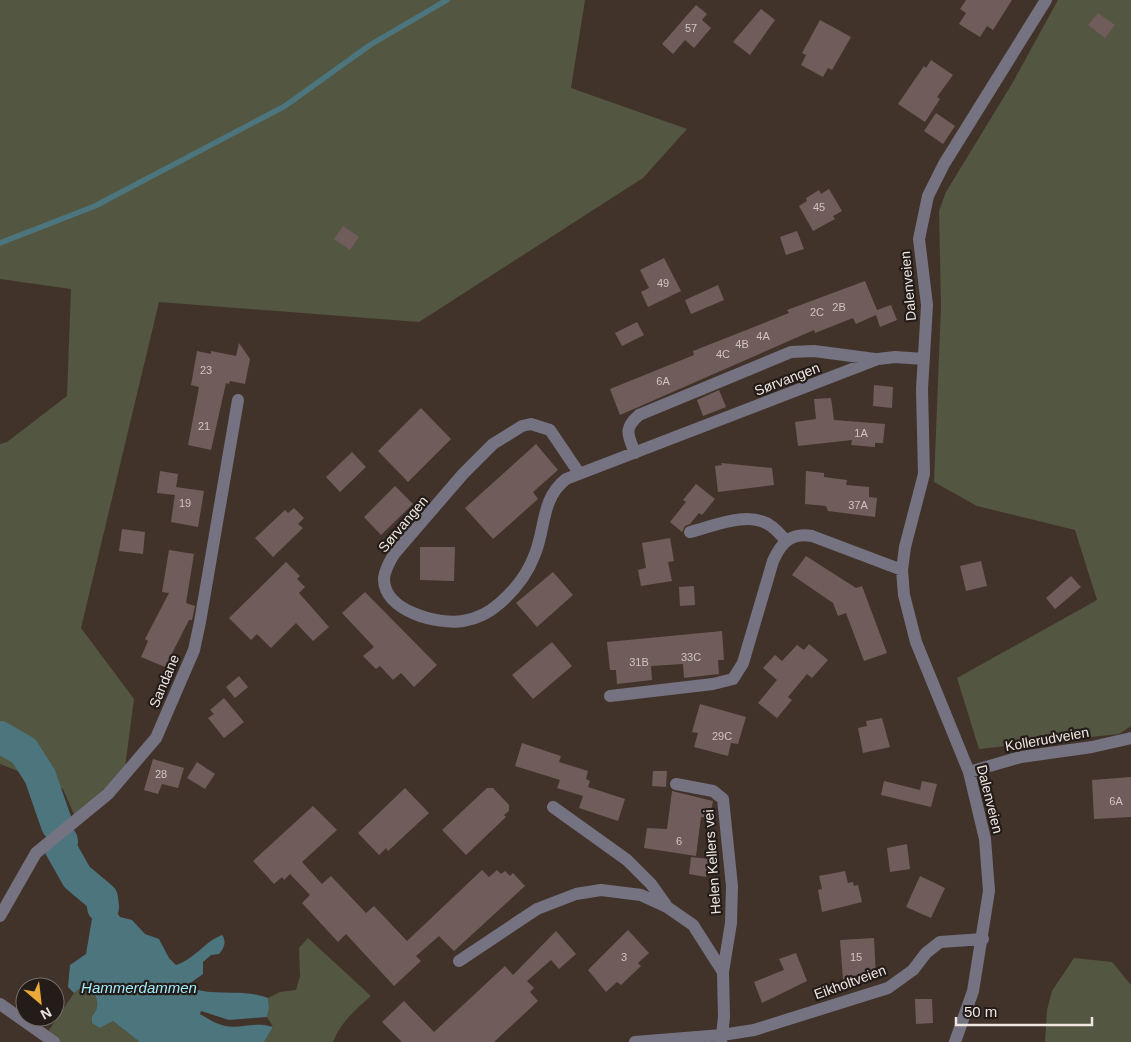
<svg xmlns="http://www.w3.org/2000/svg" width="1131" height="1042" viewBox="0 0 1131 1042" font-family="Helvetica,sans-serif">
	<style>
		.green { fill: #535640 }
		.water { fill: #4c757e }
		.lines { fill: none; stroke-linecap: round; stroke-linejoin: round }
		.stream { stroke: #4c757e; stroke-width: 5.5 }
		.river { stroke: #4c757e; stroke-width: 32 }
		.building { fill: #705c5a }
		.minor { stroke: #757381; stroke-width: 12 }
		.labels { text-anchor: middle; stroke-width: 4.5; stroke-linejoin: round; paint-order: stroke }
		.number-label { font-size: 11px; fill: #d0c4be }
		.street-label { font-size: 14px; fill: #f0e6e0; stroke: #231c18 }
		.water-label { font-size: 15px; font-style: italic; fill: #9fecfc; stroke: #231c18 }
	</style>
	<rect width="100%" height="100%" fill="#42332a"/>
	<path class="green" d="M0,0H585L571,88L687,129L643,178L419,322L159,302L81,628L134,699L124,775L76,819L63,789L0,764V444L7,442L67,396L71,289L0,279Z
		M1058,0H1131V726L1119,734L979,749L957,678L1097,600L1075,530L977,506L934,482L941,306L939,211L946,192L1013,82Z
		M308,938L371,996C356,1009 340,1023 333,1042H264L273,1027L267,1017L269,1008L268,998L280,992L296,990L300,976L299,948Z
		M1074,958L1112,962L1131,985V1042H1045L1047,1010L1052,991Z
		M83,986L91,987C97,999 101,1005 92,1016L100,1028L113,1021L141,1042H54L45,1036L74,993Z"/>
	<path class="water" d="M94,907H113L120,917L132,920L145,934L159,939L169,958L176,965C195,959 204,942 222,935C227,942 224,948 219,954L211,955L203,962V974L189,984L191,988C217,997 242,988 268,998L269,1008L267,1017L229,1020L201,1011L200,1014C208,1019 216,1024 225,1026C242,1029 255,1021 273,1027L264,1042H140L113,1021L100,1028L92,1023V1016C101,1005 97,999 91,987L83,986L74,993L68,987L70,965L86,954Z"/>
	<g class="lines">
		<path class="stream" d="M0,243L95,206L285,106L370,45L447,0"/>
		<path class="river" d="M0,737L24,751L40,776L57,825
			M62,841L60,847L77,877L102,898L103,907"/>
	</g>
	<path class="building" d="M966,0H1012L993,30L987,26L980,37L959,24L966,13L960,9Z
		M696,5L707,14L702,20L711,28L694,48L685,40L673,54L662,44Z
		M761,9L775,20L750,55L733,42Z
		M1098,13L1115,25L1105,38L1088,25Z
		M820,20L851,37L832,70L828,68L823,77L801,65L806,55L802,53Z
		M931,60L953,75L937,97L940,99L925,122L898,104L924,66L926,68Z
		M936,113L955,126L943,144L924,131Z
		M829,189L842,211L833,216L835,219L813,231L799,206L807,201L806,198L819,190L821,194Z
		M343,226L359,237L350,250L334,239Z
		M797,231L804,249L786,255L780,237Z
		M664,258L681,291L648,307L641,292L649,288L640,270Z
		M865,281L877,310L891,305L897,320L880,327L876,315L856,324L853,318L815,333L814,330L620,415L610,389L694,355L693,351L789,313L787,310Z
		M718,285L724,300L691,314L685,300Z
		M637,322L644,335L622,346L615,333Z
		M239,343L250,359L245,384L230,381L229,384L226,383L211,450L188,445L199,387L191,385L197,351L211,354V351L236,356Z
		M874,385L893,387L892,408L873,406Z
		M719,390L726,407L703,416L697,400Z
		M831,398L834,420L885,424L883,443H875V447L851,445L852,440L798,446L795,422L816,419L814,399Z
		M421,408L451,439L408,482L378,451Z
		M536,444L558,470L533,492L538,499L493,539L465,508Z
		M352,452L366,467L340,492L326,477Z
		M721,463L772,468L774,485L718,492L715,466L722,465Z
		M160,471L178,474L175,495L157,493Z
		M806,471L824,473V477L847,480L846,485L869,487V497L877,498L875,517L828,511L826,506L805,504Z
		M696,484L715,499L702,515L699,513L690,524L685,526L682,532L670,522L686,502L683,500Z
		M395,486L413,504L381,535L364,517Z
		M176,487L204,491L198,527L171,522Z
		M294,508L304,518L298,524L303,528L273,557L255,538L285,510L288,513Z
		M122,529L145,532L143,554L119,551Z
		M670,538L674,561L668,562L672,581L641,586L638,570L646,568L642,543Z
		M420,547H455L454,581L420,580Z
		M169,550L194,554L186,603L195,606L192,620H189L165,667L141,657L148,641L145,639L169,593L162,592Z
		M806,556L856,588L862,586L887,653L864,661L846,613L838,616L833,603L792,575Z
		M981,561L987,586L966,591L960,566Z
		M286,562L300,576L297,579L305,587L299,593L329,627L313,641L296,623L271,648L257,634L251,640L229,618Z
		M553,572L573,595L537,627L516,603Z
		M1071,576L1081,587L1055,609L1046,598Z
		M694,586L695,605L680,606L679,587Z
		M365,592L437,665L414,687L401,673L393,680L380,666L376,669L363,656L374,647L342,613Z
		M722,631L724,660H718L719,674L684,678L683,664L651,666L652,680L617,684L616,670H610L607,642Z
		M552,642L572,666L533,699L512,675Z
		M809,644L828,660L812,678L807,674L788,697L792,700L777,718L758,703L777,680L763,668L775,655L782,661L797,645L804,650Z
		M239,676L248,687L235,698L226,687Z
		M224,698L244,722L224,738L208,718L214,714L210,710Z
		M700,704L746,717L738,744L731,743L728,756L694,747L698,733L692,732Z
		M882,718L890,747L863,753L858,728L867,726L866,721Z
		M522,743L561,756L559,762L588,771L586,779L590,781L588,787L625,799L618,821L579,808L583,796L557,788L560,780L515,766Z
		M153,759L184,768L178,788L162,784L158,794L144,790Z
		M197,762L215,774L205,789L187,778Z
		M653,771H667L666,787L652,786Z
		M1131,777V817L1094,819L1092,780Z
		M884,781L920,790L922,781L937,784L931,807L881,795Z
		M405,788L429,813L388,851L386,848L379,855L358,833Z
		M487,788H493L509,805V811L504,815L506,817L466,855L442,830Z
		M672,791L713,801L710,818L701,817L696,856L644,848L647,828L667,829Z
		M313,806L337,830L302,862L322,884L331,876L366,913L374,906L407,941L482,870L489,877L497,870L501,874L505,871L510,876L513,873L525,886L454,951L439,936L416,956L421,961L394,986L346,934L338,942L302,903L310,895L290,874L284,880L282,877L274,884L253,861Z
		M907,844L910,869L890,872L887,848Z
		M691,857L709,859L706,877L689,874Z
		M845,871L848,883L853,882L854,886L858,885L862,902L822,912L818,890L822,889L819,876Z
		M920,876L945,888L931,918L906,907Z
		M628,930L649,953L638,963L641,966L621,985L617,982L606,992L588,970Z
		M556,931L576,954L559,969L551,960L527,981L534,988L530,992L538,1001L494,1042H402L382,1022L404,1001L434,1032L505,966L513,975Z
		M874,938L876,978L843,980L840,940Z
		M796,953L807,981L762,1003L754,982L784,970L779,959Z
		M915,999H932L933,1023L916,1024Z"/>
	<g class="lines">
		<path class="minor" d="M635,453C628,435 623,429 639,415L791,352L814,351L875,359
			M579,473L550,430L531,424L522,426L493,444L463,474L394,554C390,561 385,569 384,578C383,611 438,625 463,621C476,619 490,612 500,603C515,590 528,573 535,554C546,526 541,499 566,479L878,359L895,357L924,359
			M690,532C714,526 749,510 771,526C777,530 781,536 786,540
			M610,696L713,684L733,679L743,663L773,561C781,543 791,532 812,536L902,570
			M969,772L1021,757L1092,747L1131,738
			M676,784L713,791L723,799L732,886L731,923L723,972
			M553,807L627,860L651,884L666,905
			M0,916L36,853L108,794L156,738L194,650L200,622L238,400
			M459,961L537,909L576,894L601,890L641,895L667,907L693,925L723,972L724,1017L722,1035L635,1042
			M0,1004L54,1042
			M721,1042L722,1035L754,1030L888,988L913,970L926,953L940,942L983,939
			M955,1042L973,991L989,891L985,839L969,772L916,642L904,595L902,570L905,547L924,474L922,389L927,305L919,239L928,196L944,164L1046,0"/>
	</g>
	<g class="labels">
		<g class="number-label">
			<text x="691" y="32">57</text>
			<text x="819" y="211">45</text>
			<text x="663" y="287">49</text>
			<text x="839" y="311">2B</text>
			<text x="817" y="316">2C</text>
			<text x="763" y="340">4A</text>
			<text x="742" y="348">4B</text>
			<text x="723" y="358">4C</text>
			<text x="206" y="374">23</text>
			<text x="663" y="385">6A</text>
			<text x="204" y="430">21</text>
			<text x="861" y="437">1A</text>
			<text x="185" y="507">19</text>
			<text x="858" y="509">37A</text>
			<text x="691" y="661">33C</text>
			<text x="639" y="666">31B</text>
			<text x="722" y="740">29C</text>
			<text x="161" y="778">28</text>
			<text x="1116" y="805">6A</text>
			<text x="679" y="845">6</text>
			<text x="624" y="961">3</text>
			<text x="856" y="961">15</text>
		</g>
		<g class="street-label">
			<text transform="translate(908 286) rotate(-95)" y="5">Dalenveien</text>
			<text transform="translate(787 379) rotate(-21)" y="5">Sørvangen</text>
			<text transform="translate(403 524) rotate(-50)" y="5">Sørvangen</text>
			<text transform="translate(164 681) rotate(-67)" y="5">Sandane</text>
			<text transform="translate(1047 739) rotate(-10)" y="5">Kollerudveien</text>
			<text transform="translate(990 799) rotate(76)" y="5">Dalenveien</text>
			<text transform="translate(712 862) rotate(-94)" y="5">Helen Kellers vei</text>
			<text transform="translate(850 982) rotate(-20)" y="5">Eikholtveien</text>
		</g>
		<g class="water-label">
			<text x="139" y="993">Hammerdammen</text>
		</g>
	</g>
	<g transform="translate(40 1002) rotate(152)"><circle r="24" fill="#231c18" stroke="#756d68"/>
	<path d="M0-4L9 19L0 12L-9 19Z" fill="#eaaa38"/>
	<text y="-8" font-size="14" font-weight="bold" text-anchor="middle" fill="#f0e6e0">N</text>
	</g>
	<path d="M956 1017v8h136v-8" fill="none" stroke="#f0e6e0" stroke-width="2.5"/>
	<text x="964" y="1017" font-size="15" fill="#f0e6e0" stroke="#231c18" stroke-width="4" paint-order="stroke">50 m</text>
</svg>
